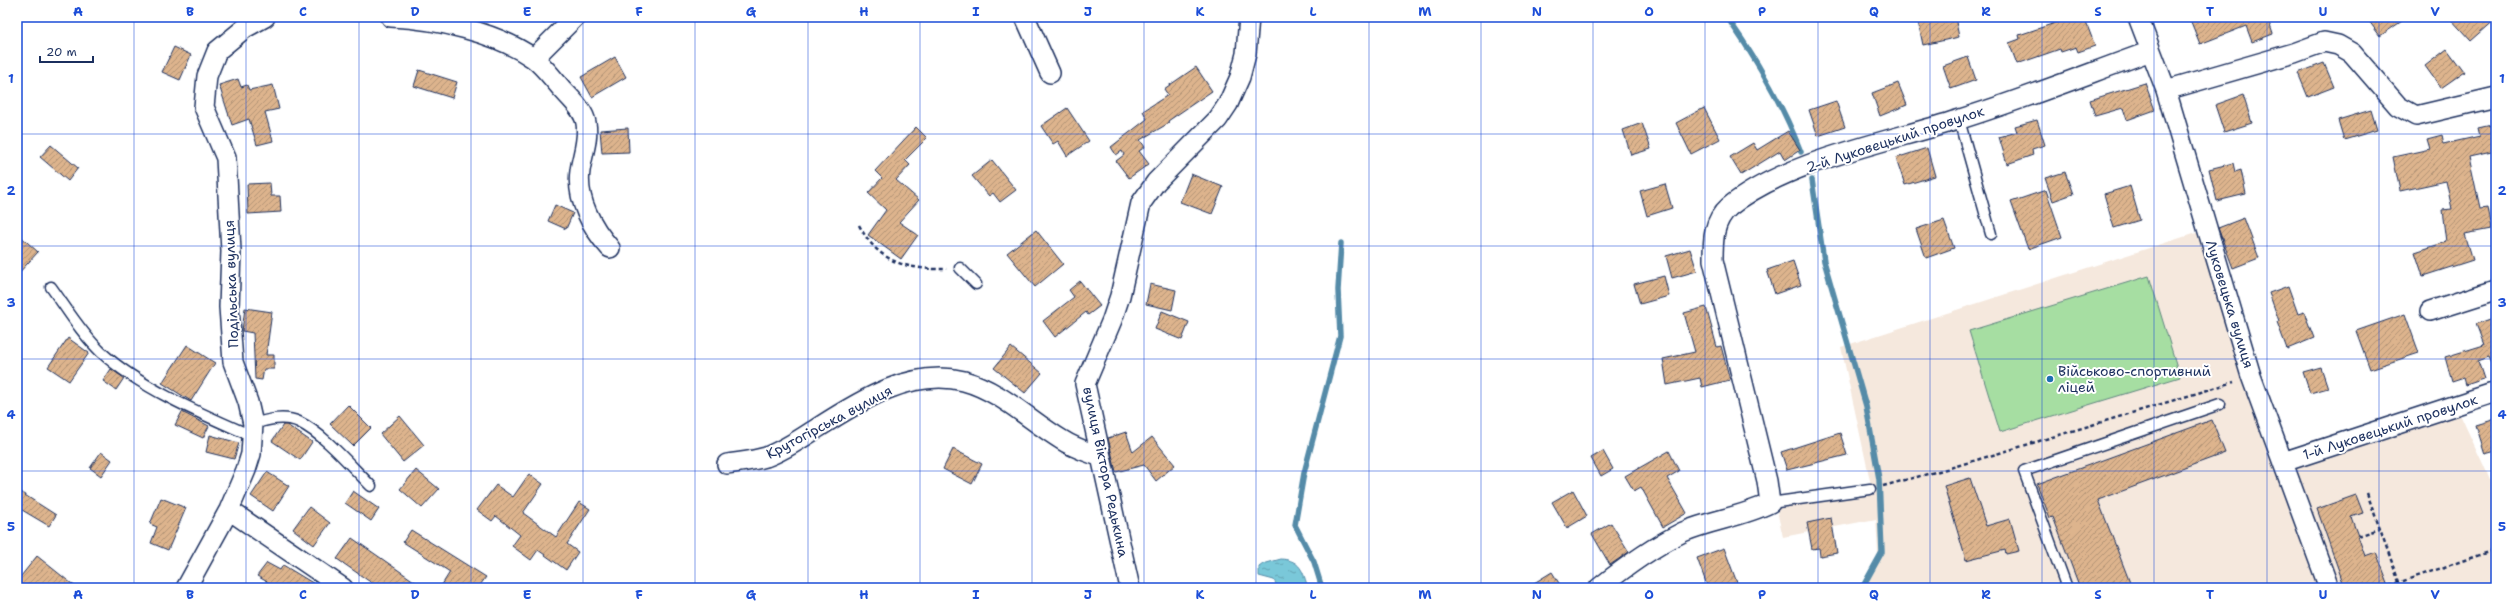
<svg xmlns="http://www.w3.org/2000/svg" width="2513" height="605" viewBox="0 0 2513 605" font-family="'Shantell Sans',sans-serif">
	<style>
		.built { fill: #f5e8dd }
		.green { fill: #a6dea2; stroke: #608680 }
		.water { fill: url(#water-ripples); stroke: #548ba8 }
		.lines { fill: none; stroke-linecap: round; stroke-linejoin: round }
		.stream { stroke: #548ba8; stroke-width: 5.5 }
		.building { fill: url(#building-hatch); stroke: #1b2f5e }
		.service-casing { stroke: #1b2f5e; stroke-width: 13 }
		.minor-casing { stroke: #1b2f5e; stroke-width: 22 }
		.path { stroke: #1b2f5e; stroke-width: 2.5; stroke-dasharray: 4 3; stroke-linecap: butt }
		.service { stroke: #fff; stroke-width: 10 }
		.minor { stroke: #fff; stroke-width: 19 }
		.grid { fill: none; stroke: #1d4ed8; stroke-width: 1; stroke-opacity: 0.55 }
		.poi-dot { fill: #1f6fb2; stroke: #fff; stroke-width: 1.5 }
		.labels { text-anchor: middle; stroke-width: 4; stroke-linejoin: round; paint-order: stroke }
		.street-label { font-size: 14px; fill: #1b2f5e; stroke: #fff }
		.poi-label { font-size: 14px; fill: #1b2f5e; stroke: #fff; text-anchor: start }
		.neatline { fill: none; stroke: #1d4ed8; stroke-width: 1.5 }
		.grid-label { font-size: 13px; text-anchor: middle; font-weight: bold; fill: #1d4ed8 }
	</style>
	<defs>
		<pattern id="water-ripples" width="26" height="14" patternUnits="userSpaceOnUse"><rect width="26" height="14" fill="#7ac8d9"/><path d="M2 4q2-2 4 0t4 0M15 11q2-2 4 0t4 0" fill="none" stroke="#63a3b3"/></pattern>
		<pattern id="building-hatch" width="6" height="6" patternUnits="userSpaceOnUse"><rect width="6" height="6" fill="#ddb48d"/><path d="M-1 1l2-2M0 6l6-6M5 7l2-2" fill="none" stroke="#b29376"/></pattern>
	</defs>
	<rect width="100%" height="100%" fill="#fff"/>
	<filter id="ink" filterUnits="userSpaceOnUse"><feTurbulence type="fractalNoise" baseFrequency=".025" numOctaves="2"/><feDisplacementMap in="SourceGraphic" scale="8" xChannelSelector="R" yChannelSelector="G"/><feConvolveMatrix kernelMatrix="1 2 1 2 8 2 1 2 1" color-interpolation-filters="sRGB"/></filter>
	<g filter="url(#ink)">
		<path class="built" d="M2202,231L2281,464L2458,410L2496,492V588H1862L1878,554L1876,519L1783,537L1774,498L1871,485L1841,347Z"/>
		<path class="green" d="M2149,276L2180,377L2000,432L1969,331Z"/>
		<path class="water" d="M1281,559C1301,560 1303,572 1308,588H1278L1274,580L1259,576V567L1263,564Z"/>
		<g class="lines">
			<path class="stream" d="M1727,17C1757,60 1782,103 1801,152
				M1812,180L1824,261L1866,406L1879,479L1882,552L1862,588
				M1322,588L1314,562L1295,525L1304,473L1340,336L1338,290L1341,243"/>
		</g>
		<path class="building" d="M1917,17H1955L1959,37L1923,45Z
			M2073,17H2084L2095,46L2078,52L2076,47L2061,52L2060,49L2017,64L2009,43L2020,39L2019,35Z
			M2189,17H2267L2273,34L2252,42L2246,26L2200,44Z
			M2366,17H2408L2380,36Z
			M2449,17H2496V19L2471,41Z
			M174,47L191,55L180,80L162,72Z
			M2447,49L2464,72L2441,88L2425,66Z
			M615,57L626,77L592,97L581,77Z
			M1968,57L1976,80L1951,89L1943,66Z
			M2324,63L2334,87L2308,97L2298,73Z
			M1196,67L1212,91L1168,121L1169,123L1140,140L1145,147L1139,151L1149,164L1129,178L1116,161L1124,155L1122,151L1116,155L1111,147L1147,119L1143,111L1168,95L1164,89Z
			M419,70L457,82L452,98L414,86Z
			M238,79L241,87L247,85L249,90L273,85L279,109L265,112L273,141L257,145L249,119L232,125L219,85Z
			M1898,83L1907,105L1880,116L1872,93Z
			M2145,83L2155,110L2127,120L2123,108L2095,116L2090,100Z
			M2243,95L2252,123L2224,132L2215,105Z
			M1836,101L1845,127L1818,136L1809,110Z
			M1067,108L1089,141L1067,156L1058,141L1053,144L1041,126Z
			M1704,108L1720,139L1691,154L1676,123Z
			M2371,110L2377,130L2344,140L2338,120Z
			M2037,120L2045,145L2032,149L2033,155L2007,164L1999,137L2017,132L2015,126Z
			M1642,123L1651,149L1631,155L1623,130Z
			M2496,124V151L2469,157L2480,208L2487,207L2491,229L2465,234L2473,260L2423,276L2415,252L2446,242L2442,210L2452,209L2446,181L2400,191L2393,157L2430,149L2427,139L2442,135L2444,144L2480,136L2478,128Z
			M916,127L927,138L905,160L910,165L896,180L919,200L899,222L918,235L901,259L868,235L886,210L868,193L882,178L875,171Z
			M628,128L629,152L602,153L600,130Z
			M1788,131L1800,150L1785,160L1780,151L1741,175L1730,157L1753,143L1757,150Z
			M51,145L78,168L68,181L40,157Z
			M1927,148L1935,176L1905,185L1896,158Z
			M992,160L1016,190L1000,202L993,193L989,196L972,176Z
			M2233,163L2235,172L2241,170L2246,194L2217,201L2209,169Z
			M2065,172L2073,194L2053,201L2045,178Z
			M1191,174L1223,187L1212,214L1180,202Z
			M270,183L271,196H280L281,212L248,214L247,184Z
			M1665,184L1672,208L1647,216L1640,191Z
			M2130,186L2140,220L2114,228L2104,194Z
			M2046,190L2062,237L2028,249L2011,202Z
			M555,205L573,213L566,229L548,221Z
			M2244,218L2259,258L2233,268L2218,228Z
			M1944,220L1954,248L1926,258L1916,229Z
			M1036,230L1063,264L1035,287L1007,253Z
			M17,233L38,252L17,275Z
			M1690,249L1697,271L1672,278L1666,256Z
			M1793,261L1801,285L1775,294L1767,270Z
			M1664,276L1669,296L1640,304L1634,284Z
			M1080,281L1100,306L1088,315L1086,312L1055,337L1043,321L1074,297L1069,290Z
			M1150,284L1176,290L1172,310L1146,304Z
			M2288,286L2298,314L2304,312L2314,338L2287,349L2277,322L2279,321L2269,293Z
			M1706,307L1717,347L1721,346L1730,380L1702,387L1700,378L1667,385L1663,359L1695,352L1684,313Z
			M245,308L272,312L266,355H274V369H264L262,380L255,379L253,333L242,331Z
			M1162,311L1189,322L1182,340L1155,329Z
			M2405,314L2419,353L2370,369L2356,331Z
			M2496,317V373L2489,357L2478,361L2484,379L2466,385L2464,378L2452,382L2445,357L2484,345L2476,324Z
			M68,338L89,353L69,381L48,367Z
			M187,345L215,363L191,401L162,383Z
			M1011,347L1042,373L1025,393L994,368Z
			M2321,367L2328,388L2310,393L2303,372Z
			M111,369L124,378L116,390L103,381Z
			M348,405L371,428L353,446L330,424Z
			M182,412L209,426L203,438L175,425Z
			M400,416L424,445L403,462L380,434Z
			M2496,419V451L2485,454L2476,425Z
			M2212,420L2225,453L2098,500L2132,588H2080L2053,517L2050,518L2037,484Z
			M283,425H287L312,442L300,460L272,441Z
			M1126,432L1133,452L1152,437L1175,465L1156,481L1144,465L1116,472L1108,438Z
			M1840,433L1847,455L1787,470L1781,452Z
			M210,435L239,443L234,459L206,452Z
			M953,449L982,464L972,484L943,469Z
			M1603,451L1613,469L1601,476L1591,458Z
			M1669,451L1679,471L1667,478L1687,513L1663,527L1641,487L1634,491L1625,476Z
			M101,452L112,460L101,476L90,468Z
			M416,470L439,489L422,508L400,489Z
			M267,472L289,486L273,511L251,496Z
			M529,474L543,484L523,513L556,537L579,502L590,509L567,544L578,552L566,570L538,550L531,560L512,546L520,535L496,516L492,521L477,510L496,485L513,497Z
			M1970,478L1986,526L2010,519L2019,551L2006,554L2005,550L1966,560L1944,486Z
			M17,490L56,515L49,526L17,507Z
			M1573,490L1587,516L1567,528L1552,502Z
			M353,491L379,509L371,521L345,503Z
			M2356,495L2363,513L2351,517L2358,536L2365,556L2376,552L2390,588H2345L2317,509Z
			M161,498L186,508L168,550L151,543L157,527L150,524Z
			M309,507L330,523L314,545L293,529Z
			M1831,518L1837,553L1820,556L1819,548L1812,549L1807,523Z
			M1611,523L1629,552L1610,565L1592,534Z
			M411,530L486,577L478,588H440L450,572L403,542Z
			M352,538L424,588H379L337,559Z
			M1724,548L1739,588H1708L1697,558Z
			M37,556L77,588H17V581Z
			M267,563L280,570L283,565L321,588H278L257,576Z
			M1552,572L1562,588H1526Z"/>
		<g class="lines">
			<g class="service-casing">
				<path id="service" d="M1959,120L1991,234
					M960,268L976,284
					M51,287C67,309 81,333 101,352C140,388 204,415 252,436
					M253,424C267,420 284,415 299,422C324,434 351,466 371,486
					M1770,503L1870,489
					M2067,588L2024,471L2220,404"/>
			</g>
			<g class="minor-casing">
				<path id="minor" d="M391,17C436,19 496,32 533,58C544,66 553,79 562,89C571,99 584,110 586,123C589,140 582,155 580,171C576,199 592,228 610,248
					M1025,17L1050,73
					M2138,17L2166,90L2251,376L2329,588
					M534,58L575,17
					M2166,90L2294,53L2324,42L2338,45L2352,53L2398,106L2416,116L2496,97
					M2430,311L2496,290
					M2283,462L2496,392
					M727,464C740,462 753,461 766,457C785,450 802,438 819,427C861,400 912,368 964,381C1001,391 1030,421 1062,440C1074,448 1088,452 1101,457
					M229,510L343,588
					M186,588L229,510L246,470L251,454L253,424L248,402L233,362L229,307L231,251L226,158L204,107L207,76L217,51L245,28L265,17
					M1130,588L1085,384L1112,320L1120,296L1141,203L1156,182L1218,119L1228,104L1240,77L1246,54L1249,17
					M1599,588C1625,567 1653,547 1683,532C1711,520 1742,517 1770,503L1767,481L1713,260C1713,240 1713,221 1729,207C1785,161 1888,142 1957,120C2022,100 2087,74 2151,51"/>
			</g>
			<path class="path" d="M859,225C878,262 906,270 947,269
				M1883,486L1950,468L2234,382
				M2367,493L2399,582
				M2358,536L2380,529
				M2383,588L2494,550"/>
			<use href="#service" class="service"/>
			<use href="#minor" class="minor"/>
		</g>
	</g>
	<path class="grid" d="M134,17V588M246,17V588M359,17V588M471,17V588M583,17V588M695,17V588M808,17V588M920,17V588M1032,17V588M1144,17V588M1256,17V588M1369,17V588M1481,17V588M1593,17V588M1705,17V588M1818,17V588M1930,17V588M2042,17V588M2154,17V588M2267,17V588M2379,17V588M17,134H2496M17,246H2496M17,359H2496M17,471H2496"/>
	<circle class="poi-dot" cx="2050" cy="379" r="4"/>
	<g class="labels">
		<g class="street-label">
			<text transform="translate(1895 139) rotate(-18)" y="5">2-й Луковецький провулок</text>
			<text transform="translate(231 284) rotate(-92)" y="5">Подільська вулиця</text>
			<text transform="translate(2230 304) rotate(73)" y="5">Луковецька вулиця</text>
			<text transform="translate(829 422) rotate(-28)" y="5">Крутогірська вулиця</text>
			<text transform="translate(2390 427) rotate(-18)" y="5">1-й Луковецький провулок</text>
			<text transform="translate(1106 472) rotate(78)" y="5">вулиця Віктора Редькина</text>
		</g>
		<g class="poi-label">
			<text x="2058" y="376">Військово-спортивний<tspan x="2058" dy="16">ліцей</tspan></text>
		</g>
	</g>
	<rect width="2513" height="605" fill="none" stroke="#fff" stroke-width="44"/>
	<path d="M40 56v6h53v-6" fill="none" stroke="#1b2f5e" stroke-width="2"/>
	<text x="46" y="56" font-size="12" fill="#1b2f5e" stroke="#ffffff" stroke-width="3" paint-order="stroke">20 m</text>
	<rect x="22" y="22" width="2469" height="561" class="neatline"/>
	<g class="grid-label">
		<text x="78" y="16">A</text>
		<text x="190" y="16">B</text>
		<text x="303" y="16">C</text>
		<text x="415" y="16">D</text>
		<text x="527" y="16">E</text>
		<text x="639" y="16">F</text>
		<text x="751" y="16">G</text>
		<text x="864" y="16">H</text>
		<text x="976" y="16">I</text>
		<text x="1088" y="16">J</text>
		<text x="1200" y="16">K</text>
		<text x="1313" y="16">L</text>
		<text x="1425" y="16">M</text>
		<text x="1537" y="16">N</text>
		<text x="1649" y="16">O</text>
		<text x="1762" y="16">P</text>
		<text x="1874" y="16">Q</text>
		<text x="1986" y="16">R</text>
		<text x="2098" y="16">S</text>
		<text x="2210" y="16">T</text>
		<text x="2323" y="16">U</text>
		<text x="2435" y="16">V</text>
		<text x="11" y="83">1</text>
		<text x="2502" y="83">1</text>
		<text x="11" y="195">2</text>
		<text x="2502" y="195">2</text>
		<text x="11" y="307">3</text>
		<text x="2502" y="307">3</text>
		<text x="11" y="419">4</text>
		<text x="2502" y="419">4</text>
		<text x="11" y="531">5</text>
		<text x="2502" y="531">5</text>
		<text x="78" y="599">A</text>
		<text x="190" y="599">B</text>
		<text x="303" y="599">C</text>
		<text x="415" y="599">D</text>
		<text x="527" y="599">E</text>
		<text x="639" y="599">F</text>
		<text x="751" y="599">G</text>
		<text x="864" y="599">H</text>
		<text x="976" y="599">I</text>
		<text x="1088" y="599">J</text>
		<text x="1200" y="599">K</text>
		<text x="1313" y="599">L</text>
		<text x="1425" y="599">M</text>
		<text x="1537" y="599">N</text>
		<text x="1649" y="599">O</text>
		<text x="1762" y="599">P</text>
		<text x="1874" y="599">Q</text>
		<text x="1986" y="599">R</text>
		<text x="2098" y="599">S</text>
		<text x="2210" y="599">T</text>
		<text x="2323" y="599">U</text>
		<text x="2435" y="599">V</text>
	</g>
</svg>
